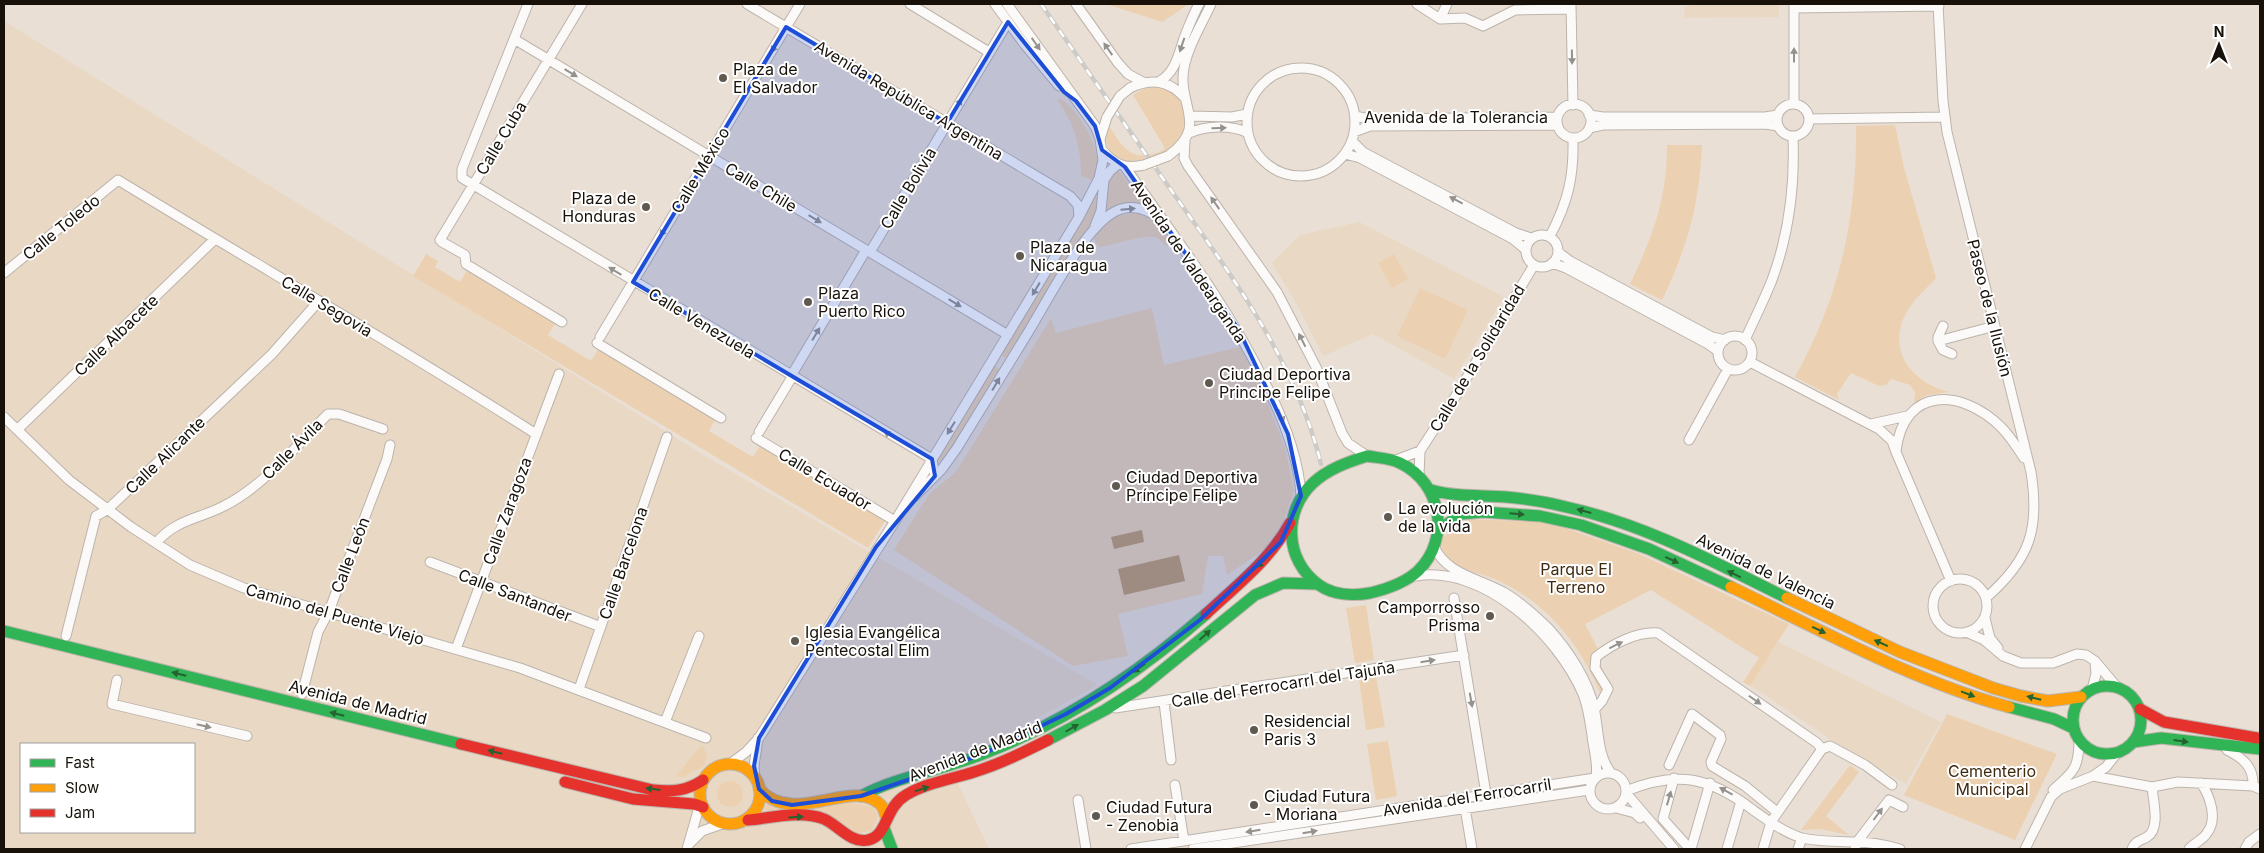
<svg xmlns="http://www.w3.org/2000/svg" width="2264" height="853" viewBox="0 0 2264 853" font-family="Inter,sans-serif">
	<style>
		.built { fill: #e9d8c4; fill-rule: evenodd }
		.green { fill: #ebd1b2 }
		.water { fill: #be9b6f }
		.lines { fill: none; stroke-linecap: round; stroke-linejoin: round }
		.street-casing { stroke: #bcb4ac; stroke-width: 11 }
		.fast-casing { stroke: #bcb4ac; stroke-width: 13 }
		.slow-casing { stroke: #bcb4ac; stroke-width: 13 }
		.jam-casing { stroke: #bcb4ac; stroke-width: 13 }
		.street { stroke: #fcfaf9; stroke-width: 9 }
		.fast { stroke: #30b455; stroke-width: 11 }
		.slow { stroke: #ff9f0a; stroke-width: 11 }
		.jam { stroke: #e5322d; stroke-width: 11 }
		.rail-casing { stroke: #cdcbc7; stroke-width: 4.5 }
		.rail { stroke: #fff; stroke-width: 2.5; stroke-dasharray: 8; stroke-linecap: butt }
		.street-bridge-casing { stroke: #bcb4ac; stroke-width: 11; stroke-linecap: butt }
		.street-bridge { stroke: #fcfaf9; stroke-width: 9 }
		.oneway { fill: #95918d }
		.oneway2 { fill: #24622f }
		.marked { fill: #1d4ed8; fill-opacity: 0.2; stroke: #1d4ed8; stroke-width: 4; stroke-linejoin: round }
		.poi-dot { fill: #605950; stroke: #fff; stroke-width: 2 }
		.labels { text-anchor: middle; stroke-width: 4; stroke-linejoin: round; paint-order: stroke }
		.poi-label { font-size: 16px; fill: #171109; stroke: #fff; text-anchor: start }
		.street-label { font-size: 16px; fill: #171109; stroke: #fff }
		.park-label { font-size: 16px; fill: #3f2a10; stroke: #fff }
	</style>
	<rect width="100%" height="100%" fill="#e9dfd4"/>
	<path class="built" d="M1695,4H1779V17L1684,18L1685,7Z
		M4,21L705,456L1098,685L982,748L947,761L989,849H4ZM21,744H194V832H21Z
		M1359,222L1504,297L1454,379L1373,334L1323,356L1298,306L1272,263L1300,235Z
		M1778,642L1941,722L1906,784L1833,741L1750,685Z"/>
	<path class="green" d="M1106,4H1189L1162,22Z
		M1148,86C1161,86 1178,91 1183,105C1193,135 1177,150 1149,157C1142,159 1134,163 1126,162C1110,159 1101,140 1109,126C1119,141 1127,158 1147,155C1154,154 1159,153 1165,148L1133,95Z
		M1058,98C1076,105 1094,139 1097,157C1098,165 1095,173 1092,180L1081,176C1081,148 1075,124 1058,101Z
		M1895,125L1904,168L1936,278C1926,289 1913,300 1906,313C1886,352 1913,383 1949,392L1927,395L1914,403L1915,392L1910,385L1891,379L1886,385L1879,386L1851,373L1837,394L1839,400L1795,377C1840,296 1857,218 1856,126Z
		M1667,145H1702C1699,206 1688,246 1662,300L1630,284C1653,236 1667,199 1667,145Z
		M1118,170L1145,204L1144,206L1112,209L1103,215L1109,178Z
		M1097,192L1100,193L1099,210L1092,226L1007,357L1004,358L1001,354Z
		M1137,213L1153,220L1173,244L1165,246C1163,243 1160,239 1157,238C1146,233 1112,246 1099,247L1094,239C1105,220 1115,214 1137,213Z
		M426,254L438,261L435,267L460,282L468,269L556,322L548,335L591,361L599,348L716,418L709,431L753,457L761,444L886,519L868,548L413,276Z
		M1394,254L1408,279L1392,288L1378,263Z
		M1420,288L1468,310L1445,359L1397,336Z
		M1152,308L1164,365L1240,347L1263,392L1285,447L1294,491L1279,534L1265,549L1227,575L1223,556H1208L1202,594L1118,614L1128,656L1073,666L894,550L929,494L956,472L1051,318L1056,333Z
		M993,365L1001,370L954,447L933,468Z
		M1468,519L1548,522L1637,553L1789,624L1750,686L1743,682L1759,658L1651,590L1585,624L1599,651L1595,654L1603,688L1600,693C1580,644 1546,602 1497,580C1484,574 1465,571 1453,564C1449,562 1445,557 1442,554L1441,539Z
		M1366,605L1374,660L1355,663L1346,608Z
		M1376,676L1385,727L1366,730L1359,679Z
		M1947,714L2057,754L2015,840L1904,795Z
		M1388,741L1397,796L1376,800L1367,744Z
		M703,746L707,755L704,766L684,777L676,776L699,748Z
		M1850,765L1859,772L1826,816L1849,835L1820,829L1801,830Z
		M717 794a13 13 0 1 1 26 0a13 13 0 1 1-26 0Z
		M846,802L873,807L878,816L872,830L859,833L765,810L766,804Z"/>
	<path class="water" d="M1142,530L1144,542L1114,549L1111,537Z
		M1179,555L1185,581L1124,595L1118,569Z"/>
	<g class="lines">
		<g class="street-casing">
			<path id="street" d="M528,4L462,169V178L932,459L935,476
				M747,4L1070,196L1078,205L1079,217
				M910,4L989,52
				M995,4L1025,45L1059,86
				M1007,4L1095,126L1100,139
				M1076,4L1118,63L1128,74L1143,82
				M1417,4L1440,19L1465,18L1483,26L1515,10L1571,9
				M1938,4L1943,101L1947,132L2031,472C2040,529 2030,559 1987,597
				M1571,5L1573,105
				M1794,8L1939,6
				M1440,19L1447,4
				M514,39L1008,335
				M1247 122a54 54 0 1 1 108 0a54 54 0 1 1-108 0Z
				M1160,81C1177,71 1179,51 1186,33C1190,23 1194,13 1199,4
				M1130,88C1151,78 1169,80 1185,98
				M1777 120a16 16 0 1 1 32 0a16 16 0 1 1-32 0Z
				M1794,104V4
				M1557 121a17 17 0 1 1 34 0a17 17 0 1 1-34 0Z
				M1589,115L1603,117H1765L1778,115
				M1191,116L1232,117L1247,114
				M1355,116L1369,119L1557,117
				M1809,119L1945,117
				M1589,128L1603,125L1765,124L1778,126
				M1354,132L1370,126L1557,125
				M1189,133C1206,126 1231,124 1248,133
				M1185,141L1184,158L1188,166L1277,292L1316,367L1342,433L1348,443L1367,456
				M1352,141L1363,152L1516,233L1531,238
				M1102,150C1115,165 1125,169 1144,165
				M1345,154L1360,158L1513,239L1525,249
				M1168,156C1210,126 1177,106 1184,68C1188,46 1202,24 1211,4
				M1125,167C1177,240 1231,310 1269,391C1285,423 1299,459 1301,496
				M1095,226L1101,211L1104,180L1110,171L1118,164
				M1526 251a16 16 0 1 1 32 0a16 16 0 1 1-32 0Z
				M1550,236C1568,202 1574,177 1573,138
				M870,252L1008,22
				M1558,252L1570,261L1712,337L1725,340
				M1552,263L1566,268L1708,344L1718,351
				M4,273L118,180C257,265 399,346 536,434
				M562,322L466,264L465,255L442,242L440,240L582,4
				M1943,326L1938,337V341L1995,326
				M1718 353a17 17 0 1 1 34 0a17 17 0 1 1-34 0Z
				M600,337L800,4
				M1745,340C1754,320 1764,300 1772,280C1789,234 1795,186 1793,136
				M1938,341L1943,350L1952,354
				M597,343L721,418
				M1750,362L1879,429L1892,441L1896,452L1951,581
				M791,376L866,250
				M4,417L69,480L131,527L190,565L244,588L520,668L706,738
				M1871,424L1907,416
				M17,430L215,239
				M759,432L792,377
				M756,438L895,521
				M1689,440L1728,369
				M1896,451C1904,385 1962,389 2001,427C2010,436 2017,447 2024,458
				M1396,460L1420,451
				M1419,475L1420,451L1457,394L1534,265
				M914,497L942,469L957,448C981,409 1005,370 1029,331C1048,300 1085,226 1116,211C1134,202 1151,211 1165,222
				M156,543C175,520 198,519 222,507C262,488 297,445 328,414H339L383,429
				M1434,546C1445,574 1481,579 1505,593C1520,602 1536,616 1549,629C1568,650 1588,680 1594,708C1599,729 1597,755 1611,773
				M430,562L601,627
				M1416,576C1485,565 1558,636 1583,694C1589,710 1591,727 1593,743C1595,754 1598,765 1596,777
				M1933 606a27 27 0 1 1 54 0a27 27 0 1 1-54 0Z
				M1454,598L1487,800
				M1985,618L1990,638L1998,648
				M1966,632L1984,640L2003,656L2021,663H2053L2077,654L2086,655L2095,661L2116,686
				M66,636L96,516L107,510L272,354L318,302
				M456,649L559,374
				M117,680L112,704L247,736
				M579,689L667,437
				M2092,689L2096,674L2095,662
				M302,694L318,632L329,611L387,459L390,445
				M1164,702L1171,760
				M1115,708L1464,655
				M1594,710L1602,701L1608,689L1595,668L1596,657C1612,644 1638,631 1658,633L1817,743L1822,749
				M665,722L699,636
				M1822,749L1830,746L1865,765L1892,785
				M2227,750C2243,758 2254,767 2253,786
				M730,764L746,752L759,738L895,521L1079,217L1099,178L1103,160L1100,139L1107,117
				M1669,765L1692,714L1720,735L1721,739L1711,762L1712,766L1745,786L1777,812
				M1590 791a18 18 0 1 1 36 0a18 18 0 1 1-36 0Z
				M2093,776L2152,787L2178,782L2253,786L2260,789
				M1674,778L1663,819L1690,849
				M755,779L754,766L758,738
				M1175,785L1184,841
				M2053,790C2073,772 2079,769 2079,740
				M1626,791C1677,770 1710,777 1753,810C1767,820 1785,833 1802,838C1819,842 1839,841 1855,842C1871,842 1886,845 1900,849
				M1626,793L1674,849
				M1078,800L1086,849
				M1465,808L1472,849
				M1616,808L1635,813L1640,818
				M690,843L702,831L722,824
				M687,849L700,804
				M1131,849L1595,778
				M1193,849L1589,790
				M1691,849L1710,783
				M1727,849L1741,801
				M1763,849L1771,822L1822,749
				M1798,849L1802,838
				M1855,849L1857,842L1889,800L1903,807
				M2025,849L2051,797L2060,789L2093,776L2106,767L2117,753
				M2132,849C2135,841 2140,841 2147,837C2161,829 2153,800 2152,787
				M2189,849C2194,843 2203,840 2207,833C2218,819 2210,796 2201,783
				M2245,849L2249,842L2260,834"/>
		</g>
		<g class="fast-casing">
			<path id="fast" d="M1367,456C1378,458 1390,458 1400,463C1442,483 1451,539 1418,571C1405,583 1387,589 1370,593C1353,596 1333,595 1319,585C1284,560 1283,511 1313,483C1328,469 1348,462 1367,456Z
				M1431,490C1456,497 1481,495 1506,497C1527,499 1547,502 1566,507C1644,524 1716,563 1787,598
				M1439,530L1461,514L1483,512L1540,516L1581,525L1649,549L1731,587
				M4,631L461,744
				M2073 720a34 34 0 1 1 68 0a34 34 0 1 1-68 0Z
				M2009,707L2054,719L2073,728
				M1048,740L1105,710L1143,686L1255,595L1283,583L1316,584
				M2133,742L2161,738L2260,749
				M861,796C896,777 945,769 983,754C1065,722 1140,672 1206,614
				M884,828L892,849"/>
		</g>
		<g class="slow-casing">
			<path id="slow" d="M1731,587C1819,629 1915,682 2009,707
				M1787,598L1900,652L1993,688L2021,696L2048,701L2081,697
				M700 794a30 30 0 1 1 60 0a30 30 0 1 1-60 0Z
				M759,789C795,828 852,776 881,805C884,808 885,815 887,819"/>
		</g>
		<g class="jam-casing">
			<path id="jam" d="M1206,614C1236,586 1270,560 1290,523
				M2140,709L2164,722L2257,738
				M461,744L653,790C672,792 687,791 703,780
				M565,782L633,799L694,804L703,807
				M748,820C772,818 801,810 824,819C838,825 851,844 868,840C888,836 884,808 906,795C926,783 952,779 974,772C1000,764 1024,752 1048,740"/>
		</g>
		<use href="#street" class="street"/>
		<use href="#fast" class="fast"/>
		<use href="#slow" class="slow"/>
		<use href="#jam" class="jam"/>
		<g class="rail-casing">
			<path id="rail" d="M1041,4C1084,66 1127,128 1171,190C1231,275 1296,361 1321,464"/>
		</g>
		<use href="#rail" class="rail"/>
		<g class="street-bridge-casing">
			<path id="street-bridge" d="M1107,117L1120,96L1130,88
				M1144,165L1168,156"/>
		</g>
		<use href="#street-bridge" class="street-bridge"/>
	</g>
	<defs><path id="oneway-solid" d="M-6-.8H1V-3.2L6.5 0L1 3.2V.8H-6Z" transform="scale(1.25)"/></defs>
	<g class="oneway">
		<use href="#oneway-solid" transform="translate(1036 44) rotate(55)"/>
		<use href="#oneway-solid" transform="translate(1182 45) rotate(109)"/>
		<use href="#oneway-solid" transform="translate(775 46) rotate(121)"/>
		<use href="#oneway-solid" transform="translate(1108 49) rotate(-125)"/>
		<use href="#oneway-solid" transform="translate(1794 55) rotate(-90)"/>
		<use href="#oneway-solid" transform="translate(1572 57) rotate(89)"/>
		<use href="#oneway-solid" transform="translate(571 73) rotate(31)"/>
		<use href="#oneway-solid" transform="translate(958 105) rotate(-59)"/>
		<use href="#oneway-solid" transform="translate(1219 128) rotate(-1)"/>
		<use href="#oneway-solid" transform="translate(1456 200) rotate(-152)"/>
		<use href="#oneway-solid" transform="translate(1215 203) rotate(-125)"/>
		<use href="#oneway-solid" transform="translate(1128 209) rotate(-5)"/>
		<use href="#oneway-solid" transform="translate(815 219) rotate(31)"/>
		<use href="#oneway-solid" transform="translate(664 230) rotate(121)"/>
		<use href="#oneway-solid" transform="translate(615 271) rotate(-149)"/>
		<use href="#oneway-solid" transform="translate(1036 289) rotate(121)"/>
		<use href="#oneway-solid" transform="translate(955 303) rotate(31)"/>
		<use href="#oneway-solid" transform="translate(816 334) rotate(-59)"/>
		<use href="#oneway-solid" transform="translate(1302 340) rotate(-117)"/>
		<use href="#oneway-solid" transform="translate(996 384) rotate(-59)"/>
		<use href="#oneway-solid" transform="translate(1281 416) rotate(68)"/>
		<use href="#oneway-solid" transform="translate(951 428) rotate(122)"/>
		<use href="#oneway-solid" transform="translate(890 435) rotate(-150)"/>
		<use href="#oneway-solid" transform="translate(1616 645) rotate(-26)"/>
		<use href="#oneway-solid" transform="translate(1428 661) rotate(-9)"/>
		<use href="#oneway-solid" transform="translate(1471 700) rotate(80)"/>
		<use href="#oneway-solid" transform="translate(1755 700) rotate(35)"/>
		<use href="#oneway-solid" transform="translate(204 726) rotate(13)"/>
		<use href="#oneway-solid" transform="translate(1726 791) rotate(-151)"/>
		<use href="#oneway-solid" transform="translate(1669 798) rotate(-74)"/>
		<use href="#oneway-solid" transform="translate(1878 814) rotate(-53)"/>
		<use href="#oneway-solid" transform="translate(1253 831) rotate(171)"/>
		<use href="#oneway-solid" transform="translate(1310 832) rotate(-10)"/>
	</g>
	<g class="oneway2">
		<use href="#oneway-solid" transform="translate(1584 511) rotate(-165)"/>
		<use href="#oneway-solid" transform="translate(1517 514) rotate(5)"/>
		<use href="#oneway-solid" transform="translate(1672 560) rotate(25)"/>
		<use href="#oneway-solid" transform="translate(1262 562) rotate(136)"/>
		<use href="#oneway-solid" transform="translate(1734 574) rotate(-154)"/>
		<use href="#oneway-solid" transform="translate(1819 630) rotate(25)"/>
		<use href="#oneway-solid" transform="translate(1205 635) rotate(-42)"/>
		<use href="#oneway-solid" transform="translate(1881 643) rotate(-156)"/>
		<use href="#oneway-solid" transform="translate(1139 668) rotate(145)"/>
		<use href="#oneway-solid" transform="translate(179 674) rotate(-166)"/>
		<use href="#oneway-solid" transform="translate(1968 694) rotate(21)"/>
		<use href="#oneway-solid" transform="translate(2034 698) rotate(-166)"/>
		<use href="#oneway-solid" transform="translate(337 714) rotate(-166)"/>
		<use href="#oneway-solid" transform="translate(1072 728) rotate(-30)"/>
		<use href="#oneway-solid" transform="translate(2181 741) rotate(8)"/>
		<use href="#oneway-solid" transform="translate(495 752) rotate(-166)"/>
		<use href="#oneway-solid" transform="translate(653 789) rotate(-173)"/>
		<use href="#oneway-solid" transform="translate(922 789) rotate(-18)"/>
		<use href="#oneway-solid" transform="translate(796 817) rotate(-4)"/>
	</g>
	<path class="marked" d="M1008,22L1064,92L1076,101L1095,126L1102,150L1125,167L1239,330L1288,434L1301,496L1281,542L1200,620L1110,688L1066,714L983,754L861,796L792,805L772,801L759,789L754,766L759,738L876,547L935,476L932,459L633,282L786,27L947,123Z"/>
	<g class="poi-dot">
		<circle cx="723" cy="78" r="5"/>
		<circle cx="646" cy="207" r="5"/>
		<circle cx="1020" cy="256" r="5"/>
		<circle cx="808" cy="302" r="5"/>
		<circle cx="1209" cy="383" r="5"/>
		<circle cx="1116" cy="486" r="5"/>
		<circle cx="1388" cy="517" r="5"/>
		<circle cx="1490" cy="616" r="5"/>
		<circle cx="795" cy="641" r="5"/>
		<circle cx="1254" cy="730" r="5"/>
		<circle cx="1254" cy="805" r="5"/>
		<circle cx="1096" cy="816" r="5"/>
	</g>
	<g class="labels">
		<g class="poi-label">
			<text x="733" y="75">Plaza de<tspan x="733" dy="18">El Salvador</tspan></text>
			<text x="636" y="204" text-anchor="end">Plaza de<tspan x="636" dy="18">Honduras</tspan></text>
			<text x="1030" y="253">Plaza de<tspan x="1030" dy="18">Nicaragua</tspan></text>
			<text x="818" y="299">Plaza<tspan x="818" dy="18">Puerto Rico</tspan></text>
			<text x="1219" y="380">Ciudad Deportiva<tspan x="1219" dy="18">Principe Felipe</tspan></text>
			<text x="1126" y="483">Ciudad Deportiva<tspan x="1126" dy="18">Príncipe Felipe</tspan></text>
			<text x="1398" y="514">La evolución<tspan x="1398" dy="18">de la vida</tspan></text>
			<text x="1480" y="613" text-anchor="end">Camporrosso<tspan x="1480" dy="18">Prisma</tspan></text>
			<text x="805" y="638">Iglesia Evangélica<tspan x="805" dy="18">Pentecostal Elim</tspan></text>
			<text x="1264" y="727">Residencial<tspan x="1264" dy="18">Paris 3</tspan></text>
			<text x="1264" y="802">Ciudad Futura<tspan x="1264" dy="18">- Moriana</tspan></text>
			<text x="1106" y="813">Ciudad Futura<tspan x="1106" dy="18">- Zenobia</tspan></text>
		</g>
		<g class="street-label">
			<text transform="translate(909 100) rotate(31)" y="6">Avenida República Argentina</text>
			<text x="1456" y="123">Avenida de la Tolerancia</text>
			<text transform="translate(501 138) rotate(-59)" y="6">Calle Cuba</text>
			<text transform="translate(700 170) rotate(-59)" y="6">Calle México</text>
			<text transform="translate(761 187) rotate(31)" y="6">Calle Chile</text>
			<text transform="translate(908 188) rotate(-59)" y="6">Calle Bolivia</text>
			<text transform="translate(61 227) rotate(-39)" y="6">Calle Toledo</text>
			<text transform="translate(1189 261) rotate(56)" y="6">Avenida de Valdearganda</text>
			<text transform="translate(327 306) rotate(31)" y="6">Calle Segovia</text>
			<text transform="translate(1990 308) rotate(76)" y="6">Paseo de la Ilusión</text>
			<text transform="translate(702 323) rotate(31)" y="6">Calle Venezuela</text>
			<text transform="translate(116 335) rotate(-44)" y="6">Calle Albacete</text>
			<text transform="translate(1477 358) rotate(-59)" y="6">Calle de la Solidaridad</text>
			<text transform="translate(292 449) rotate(-45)" y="6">Calle Ávila</text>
			<text transform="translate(165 455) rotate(-44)" y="6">Calle Alicante</text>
			<text transform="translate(825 479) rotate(31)" y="6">Calle Ecuador</text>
			<text transform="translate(507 511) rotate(-70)" y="6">Calle Zaragoza</text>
			<text transform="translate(350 555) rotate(-69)" y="6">Calle León</text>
			<text transform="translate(623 563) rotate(-71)" y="6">Calle Barcelona</text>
			<text transform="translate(1766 571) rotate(26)" y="6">Avenida de Valencia</text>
			<text transform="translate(515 595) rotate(21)" y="6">Calle Santander</text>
			<text transform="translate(335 614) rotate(16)" y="6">Camino del Puente Viejo</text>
			<text transform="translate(1283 684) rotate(-9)" y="6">Calle del Ferrocarrl del Tajuña</text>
			<text transform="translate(358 702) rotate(14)" y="6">Avenida de Madrid</text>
			<text transform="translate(975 751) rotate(-21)" y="6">Avenida de Madrid</text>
			<text transform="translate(1467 797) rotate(-9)" y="6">Avenida del Ferrocarril</text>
		</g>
		<g class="park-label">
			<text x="1576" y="575">Parque El<tspan x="1576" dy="18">Terreno</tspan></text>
			<text x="1992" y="777">Cementerio<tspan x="1992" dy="18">Municipal</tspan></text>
		</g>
	</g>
	<rect width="2264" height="853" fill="none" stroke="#171109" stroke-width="10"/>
	<rect x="20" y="743" width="175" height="90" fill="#ffffff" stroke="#a2a09d"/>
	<rect x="30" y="759" width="25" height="8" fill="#30b455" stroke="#a2a09d"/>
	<text x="65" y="768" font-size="15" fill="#171109">Fast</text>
	<rect x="30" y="784" width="25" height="8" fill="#ff9f0a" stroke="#a2a09d"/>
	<text x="65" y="793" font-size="15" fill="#171109">Slow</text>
	<rect x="30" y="809" width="25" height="8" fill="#e5322d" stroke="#a2a09d"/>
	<text x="65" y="818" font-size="15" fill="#171109">Jam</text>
	<g transform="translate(2219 45)" stroke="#ffffff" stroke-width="4" paint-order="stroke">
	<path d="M0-4L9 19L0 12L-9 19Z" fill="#171109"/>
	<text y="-8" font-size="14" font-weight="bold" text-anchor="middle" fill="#171109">N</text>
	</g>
</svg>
